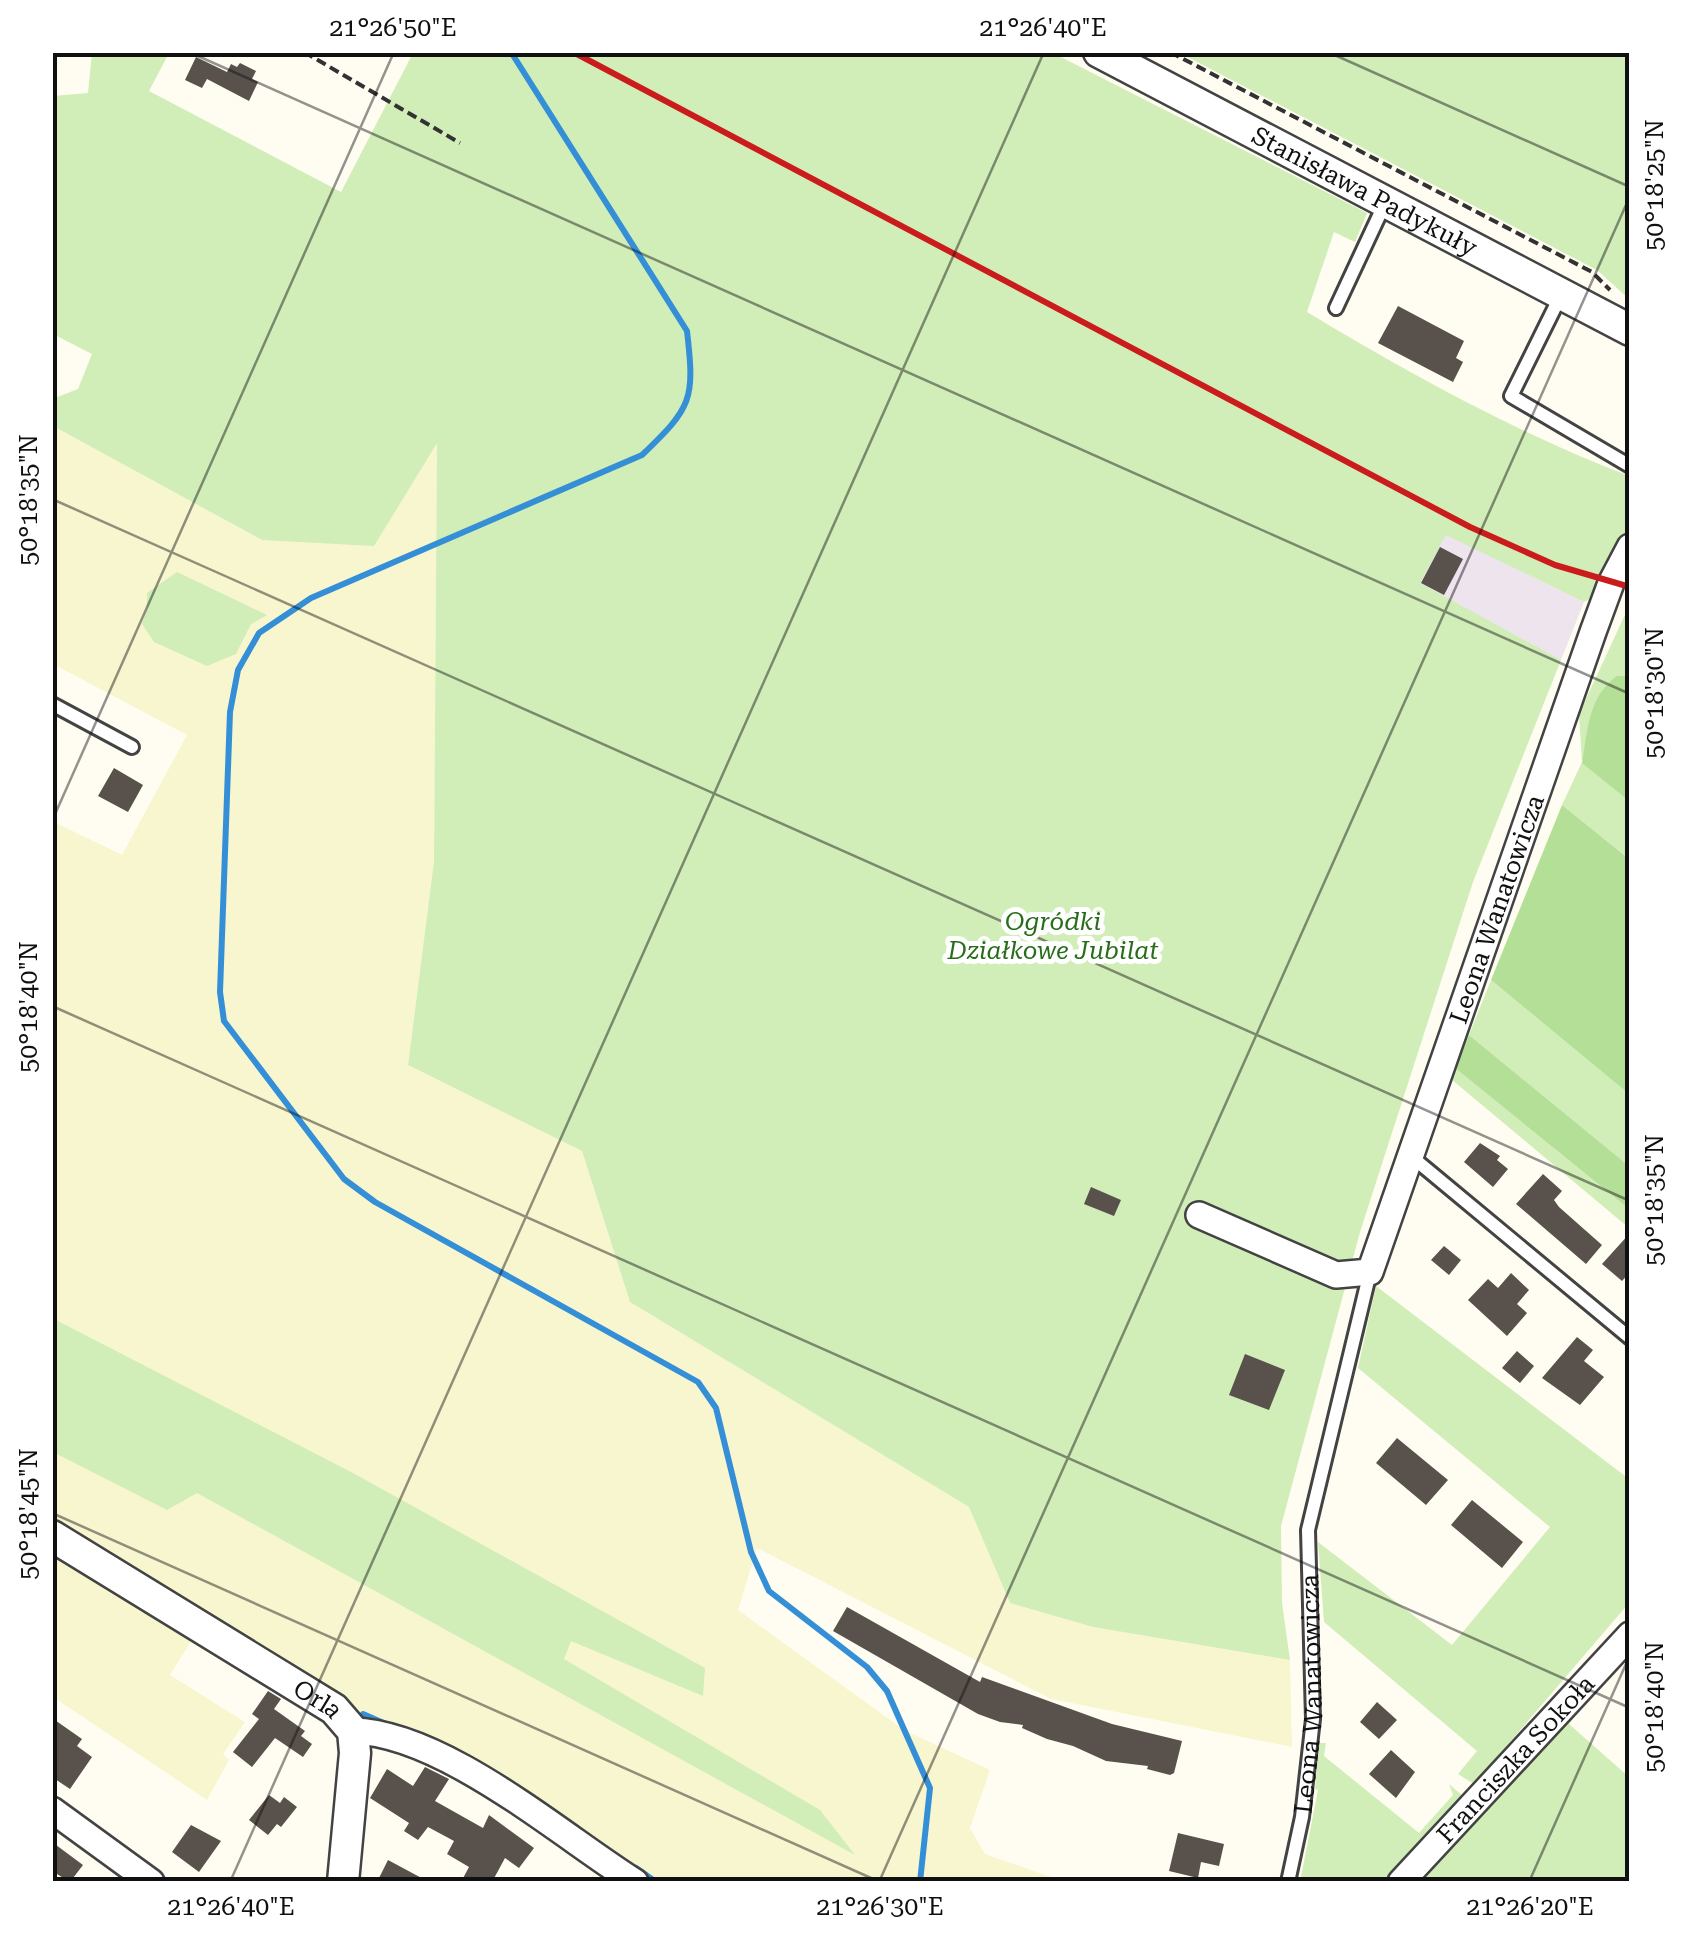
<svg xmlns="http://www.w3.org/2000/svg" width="1682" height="1934" viewBox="0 0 1682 1934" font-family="'Roboto Serif',serif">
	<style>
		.industrial { fill: #eee4ee }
		.farmland { fill: #f8f6cf }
		.green { fill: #d1edb8 }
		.forest { fill: #b4df96 }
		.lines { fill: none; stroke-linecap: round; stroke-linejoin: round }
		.stream { stroke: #348fd7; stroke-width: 6 }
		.building { fill: #59514b }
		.service-casing { stroke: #434343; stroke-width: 18 }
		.minor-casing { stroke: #434343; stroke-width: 30 }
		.tertiary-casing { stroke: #434343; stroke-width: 35 }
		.path { stroke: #323232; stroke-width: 4; stroke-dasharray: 10 5; stroke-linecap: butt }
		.service { stroke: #fff; stroke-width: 12 }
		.minor { stroke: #fff; stroke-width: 25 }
		.tertiary { stroke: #fff; stroke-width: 30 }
		.rail { stroke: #cb1c1d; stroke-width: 6 }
		.ticks { fill: none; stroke: #101010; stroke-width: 2.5; stroke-opacity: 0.45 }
		.labels { text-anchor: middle; stroke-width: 10; stroke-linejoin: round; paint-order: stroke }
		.street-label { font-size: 25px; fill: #101010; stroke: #fff }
		.park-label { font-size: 25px; font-style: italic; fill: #286d1a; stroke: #fff }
		.neatline { fill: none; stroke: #101010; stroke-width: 4 }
		.ticks-label { font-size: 25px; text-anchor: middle; fill: #101010 }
	</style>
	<rect width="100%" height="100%" fill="#fffdf2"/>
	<path class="industrial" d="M1446,534L1584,602L1561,660L1419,584Z"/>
	<path class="farmland" d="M53,426L262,540L437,441L434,861L408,1065L582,1151L630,1302L969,1507L1010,1603L1093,1627L1290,1660L1292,1747L1051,1699L757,1548L738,1610L904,1730L990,1770L970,1828L985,1854L1063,1881H645L376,1726L53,1526L52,821L122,855L187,735L53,664Z
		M52,1551L192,1640L170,1675L245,1722L223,1754L229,1760L207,1800L53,1697Z"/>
	<path class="green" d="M92,53H169L149,91L341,192L413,53H1053L1367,213L1355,242L1334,232L1307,312C1410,374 1517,433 1629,476V535L1601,593L1584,602L1446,535L1420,583L1561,660L1473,882L1360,1232L1281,1526L1282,1603L1290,1660L1093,1627L1010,1603L969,1507L630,1302L582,1151L408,1065L434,861L437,443L374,546L262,540L53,426L52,399L78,389L92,354L53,334V96L88,93Z
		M1180,53H1629V299L1597,270Z
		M177,572L267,615L251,624L236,654L207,666L154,642L142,624L147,609V593Z
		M1629,606V676L1617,677L1582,762L1629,801V859L1562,805L1582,762L1579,714Z
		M1491,980L1629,1094V1166L1469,1035Z
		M1455,1068L1629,1209V1228L1451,1079Z
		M1376,1286L1629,1479V1603L1474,1784L1458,1774L1477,1751L1324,1622L1318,1542L1452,1645L1550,1527L1358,1368Z
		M52,1318L353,1473L705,1668L703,1696L571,1641L564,1659L820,1810L855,1855L197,1493L167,1510L53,1452Z
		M1569,1711L1576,1714L1569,1724L1629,1777V1881L1412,1882Z
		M1319,1743H1326L1324,1756L1419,1833L1453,1795L1449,1784L1464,1797L1387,1881L1300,1882L1318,1790L1315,1789Z"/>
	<path class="forest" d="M1617,676H1629V801L1582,763C1588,729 1588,697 1617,676Z
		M1562,805L1629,859V1094L1491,980Z
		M1469,1035L1629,1166V1209L1455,1068Z"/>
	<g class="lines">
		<path class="stream" d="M511,52L687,331C695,400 692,407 642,455L311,598L259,633L238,670L230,712L220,992L224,1021L344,1179L375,1202L698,1382L716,1408L751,1552L769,1591L867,1667L887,1691L930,1788L920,1882
			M363,1714L388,1725
			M636,1868L656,1882"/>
	</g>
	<path class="building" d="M196,57L227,72L231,64L237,67L240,63L256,71L252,79L258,82L249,101L207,79L202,88L185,80Z
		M1398,306L1464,341L1456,358L1463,362L1453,382L1378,343Z
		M1440,547L1463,559L1444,595L1421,583Z
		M114,768L143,785L128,812L98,796Z
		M1480,1143L1500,1156L1497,1160L1508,1169L1493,1187L1464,1162Z
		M1543,1174L1562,1191L1554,1200L1559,1207L1602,1245L1586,1264L1516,1204Z
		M1091,1187L1121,1200L1114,1216L1084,1204Z
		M1630,1233V1272L1622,1281L1602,1264Z
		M1444,1246L1461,1260L1449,1275L1431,1260Z
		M1511,1273L1529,1290L1517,1304L1527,1313L1507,1336L1468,1300L1488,1279L1498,1288Z
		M1577,1337L1593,1350L1584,1361L1604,1377L1580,1405L1542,1378Z
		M1517,1351L1534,1366L1520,1383L1502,1368Z
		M1245,1354L1285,1370L1269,1410L1229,1395Z
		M1397,1438L1448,1480L1426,1505L1376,1463Z
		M1472,1500L1523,1542L1502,1568L1451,1525Z
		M847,1607L980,1682L982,1677L1112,1724L1182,1741L1174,1773L1170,1775L1147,1769L1148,1766L1106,1761L1073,1746L1047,1739L1022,1728L1023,1725L1000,1722L978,1714L833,1631Z
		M268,1691L281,1699L274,1709L305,1731L301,1736L312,1744L303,1757L275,1738L252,1767L233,1752L259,1719L252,1714Z
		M1377,1702L1397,1720L1379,1739L1360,1722Z
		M52,1718L82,1739L77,1746L92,1757L70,1789L52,1777Z
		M1391,1750L1415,1772L1396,1798L1369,1774Z
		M425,1767L449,1779L435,1801L483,1828L489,1815L534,1848L519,1868L505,1858L492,1882H461L469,1867L447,1854L454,1841L428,1827L418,1840L404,1831L409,1823L370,1798L387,1769L413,1786Z
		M269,1795L280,1803L284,1797L297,1807L281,1827L277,1824L268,1835L249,1820Z
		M191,1825L221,1841L199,1872L172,1852Z
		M1178,1833L1224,1844L1219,1866L1201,1862L1198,1878L1169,1871Z
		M52,1842L83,1865L70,1882L52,1871Z
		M388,1860L429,1882H377Z"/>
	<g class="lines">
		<g class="service-casing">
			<g id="service">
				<path d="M1561,295L1511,396L1630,466"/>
				<path d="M1336,308L1385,203"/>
				<path d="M52,704L132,747"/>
				<path d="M1412,1157L1630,1338"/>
				<path id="s1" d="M1288,1882L1302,1817L1313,1719L1308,1530L1370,1272"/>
			</g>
		</g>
		<g class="minor-casing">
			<g id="minor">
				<path id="s2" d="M1199,1215L1336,1275L1370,1272L1593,632L1611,583L1630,547"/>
				<path d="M353,1731C443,1733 559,1834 635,1882"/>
				<path d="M52,1810L151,1882"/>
				<path id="s3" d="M1401,1882L1630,1635"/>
			</g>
		</g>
		<g class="tertiary-casing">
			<g id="tertiary">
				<path id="s4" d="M1099,52L1630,330"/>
				<path id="s5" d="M52,1536L334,1709L353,1731L355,1753L343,1882"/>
			</g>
		</g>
		<path class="path" d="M304,52L460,143
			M1170,52L1592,272L1610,290"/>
		<use href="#service" class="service"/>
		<use href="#minor" class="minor"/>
		<use href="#tertiary" class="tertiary"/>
		<path class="rail" d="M573,52L1470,527L1555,565L1630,587"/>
	</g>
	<path class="ticks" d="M189,52L1630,694M1328,52L1630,187M52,499L1630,1201M52,821L394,52M52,1006L1630,1708M52,1513L880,1882M230,1882L1044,52M879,1882L1630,196M1529,1882L1630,1655"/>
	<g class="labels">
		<g class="street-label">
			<text dy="9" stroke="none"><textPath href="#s4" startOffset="300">Stanisława Padykuły</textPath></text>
			<text dy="9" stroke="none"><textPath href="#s2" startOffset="568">Leona Wanatowicza</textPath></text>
			<text dy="9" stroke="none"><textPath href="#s1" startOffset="190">Leona Wanatowicza</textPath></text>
			<text dy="9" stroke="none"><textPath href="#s5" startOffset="312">Orla</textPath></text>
			<text dy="9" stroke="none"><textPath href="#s3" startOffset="168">Franciszka Sokoła</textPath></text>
		</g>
		<g class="park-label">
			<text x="1053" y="930">Ogródki<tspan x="1053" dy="29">Działkowe Jubilat</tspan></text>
		</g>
	</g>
	<rect width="1682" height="1934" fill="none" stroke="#ffffff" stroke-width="110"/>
	<rect x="55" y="55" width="1572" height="1824" class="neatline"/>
	<g class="ticks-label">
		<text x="393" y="36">21°26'50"E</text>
		<text x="1043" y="36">21°26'40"E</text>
		<text transform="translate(1654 185) rotate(-90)" y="9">50°18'25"N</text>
		<text transform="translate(28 500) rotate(-90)" y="9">50°18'35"N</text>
		<text transform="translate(1654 693) rotate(-90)" y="9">50°18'30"N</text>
		<text transform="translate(28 1007) rotate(-90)" y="9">50°18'40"N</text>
		<text transform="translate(1654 1200) rotate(-90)" y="9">50°18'35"N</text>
		<text transform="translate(28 1514) rotate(-90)" y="9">50°18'45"N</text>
		<text transform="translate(1654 1707) rotate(-90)" y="9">50°18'40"N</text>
		<text x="231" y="1915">21°26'40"E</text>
		<text x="880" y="1915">21°26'30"E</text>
		<text x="1530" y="1915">21°26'20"E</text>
	</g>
</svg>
